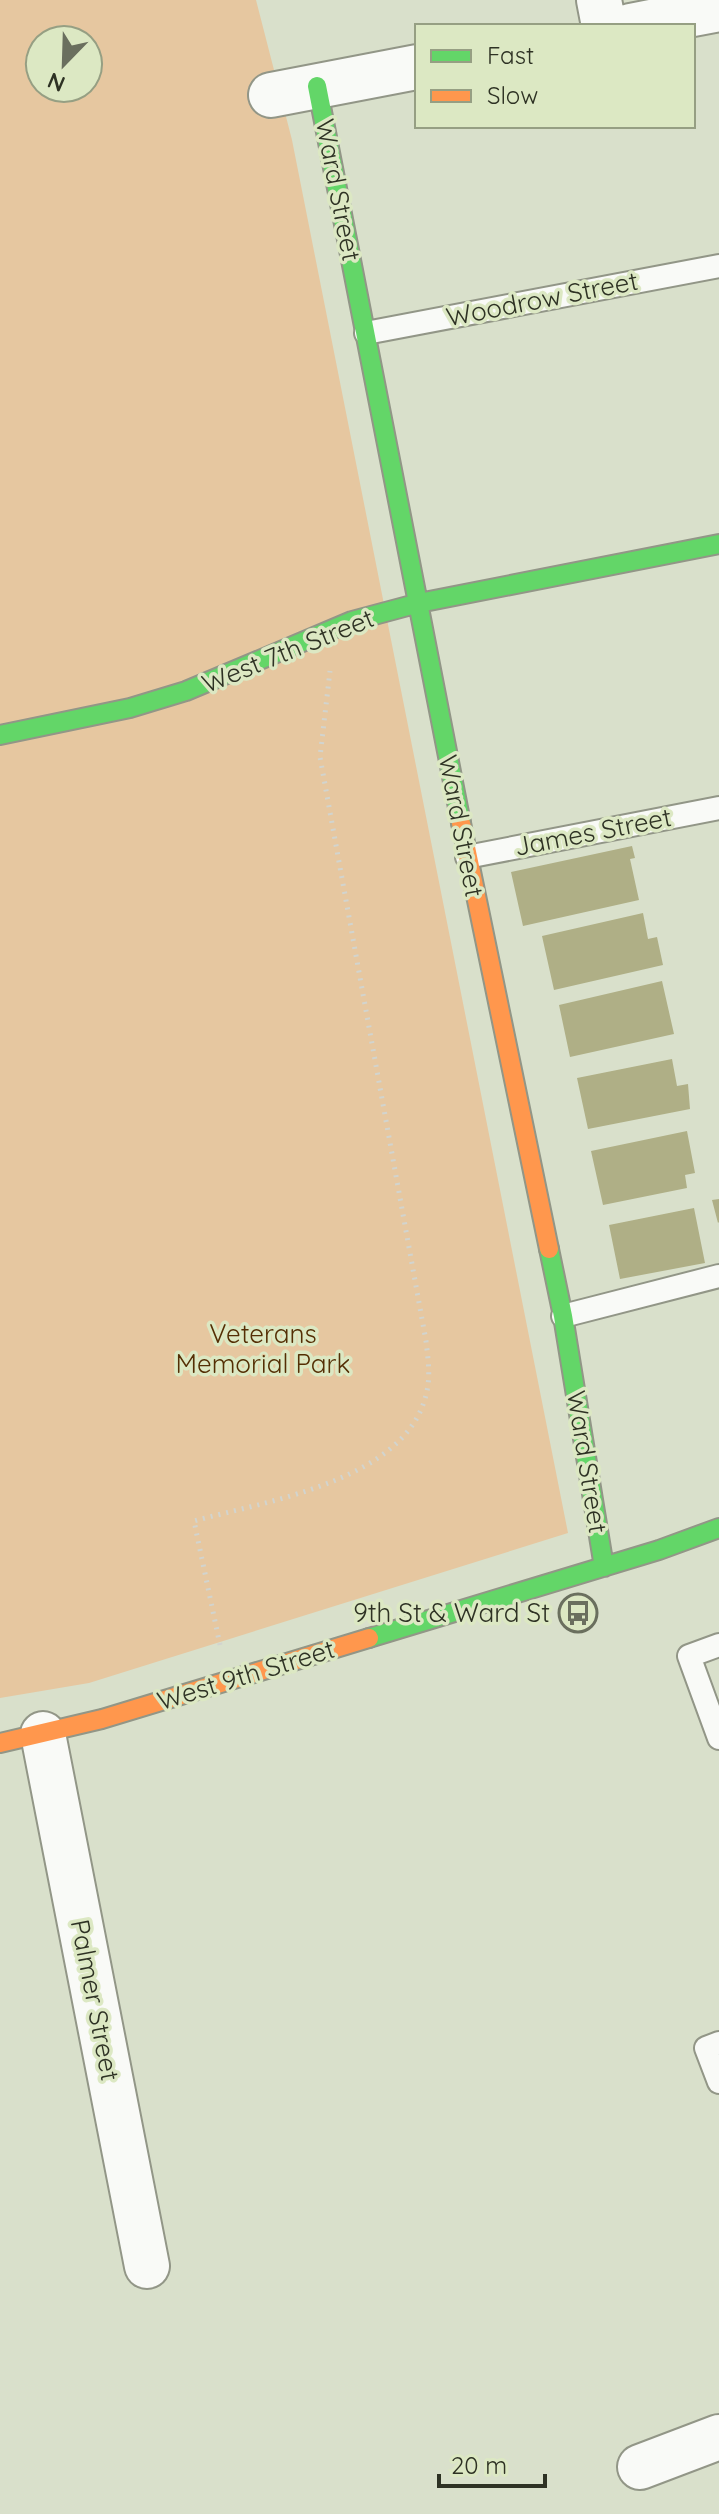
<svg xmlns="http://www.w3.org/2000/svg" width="719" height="2514" viewBox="0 0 719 2514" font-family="Quicksand,sans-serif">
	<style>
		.green { fill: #e6c7a0; fill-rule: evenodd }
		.building { fill: #afaf86 }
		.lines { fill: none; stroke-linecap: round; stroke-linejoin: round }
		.lane-casing { stroke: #929687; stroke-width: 26 }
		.street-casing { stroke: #929687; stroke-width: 48 }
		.fast-casing { stroke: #929687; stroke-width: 22 }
		.slow-casing { stroke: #929687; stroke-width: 22 }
		.path { stroke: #d2d4ce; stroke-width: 5; stroke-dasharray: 2 6; stroke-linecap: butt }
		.lane { stroke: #f9faf7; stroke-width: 22 }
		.street { stroke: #f9faf7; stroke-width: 44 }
		.fast { stroke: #63d668; stroke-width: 18 }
		.slow { stroke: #ff974d; stroke-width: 18 }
		.labels { text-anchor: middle; stroke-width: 7; stroke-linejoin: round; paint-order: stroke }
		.street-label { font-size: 26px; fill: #2e3224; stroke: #dce8c3 }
		.park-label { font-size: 26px; fill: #542e04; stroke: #dce8c3 }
		.poi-label { font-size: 26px; fill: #2e3224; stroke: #dce8c3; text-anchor: end }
	</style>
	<rect width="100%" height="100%" fill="#d9e0cb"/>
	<path class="green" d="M0,0H256L292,140L568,1533L89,1683L0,1698ZM40,40H88V88H40Z"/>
	<path class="building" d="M632,846L635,858L630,859L639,900L523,926L511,872Z
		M643,913L648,939L657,937L663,965L554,990L542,936Z
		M662,981L674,1034L570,1057L559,1005Z
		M672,1059L677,1086L688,1084L690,1109L588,1129L577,1078Z
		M687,1131L695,1173L685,1175L687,1188L603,1205L591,1151Z
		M719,1199V1222L718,1223L712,1200Z
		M694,1208L705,1263L620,1279L609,1225Z"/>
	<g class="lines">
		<g class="lane-casing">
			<path id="lane" d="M366,333L719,266
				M467,857L719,808
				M563,1316L719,1276
				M719,1645L689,1656L719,1738
				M719,2043L706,2048L719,2082"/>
		</g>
		<g class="street-casing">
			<path id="street" d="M599,0L604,26
				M630,26L719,9
				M271,95L417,67
				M43,1734L147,2266
				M640,2467L719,2437"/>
		</g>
		<g class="fast-casing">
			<path id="fast" d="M317,86L461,823
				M0,735L130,708L186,691L352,621L419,603L719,544
				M549,1249L563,1316L604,1567
				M369,1638L659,1550L719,1528"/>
		</g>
		<g class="slow-casing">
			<path id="slow" d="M461,823L549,1249
				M0,1743L102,1719L369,1638"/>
		</g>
		<path class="path" d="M220,1645L194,1521C266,1501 405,1481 426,1395C431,1377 428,1359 426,1341L320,757L330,671"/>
		<use href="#lane" class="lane"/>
		<use href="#street" class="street"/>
		<use href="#fast" class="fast"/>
		<use href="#slow" class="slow"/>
	</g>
	<defs>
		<g id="bus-ring" transform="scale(2)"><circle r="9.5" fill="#dce8c3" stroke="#6a6f5e" stroke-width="1.5"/><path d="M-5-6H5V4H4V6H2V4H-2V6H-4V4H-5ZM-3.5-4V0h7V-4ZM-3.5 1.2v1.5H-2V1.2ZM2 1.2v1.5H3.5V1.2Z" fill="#6a6f5e"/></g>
	</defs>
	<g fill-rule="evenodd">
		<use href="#bus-ring" x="578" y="1613"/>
	</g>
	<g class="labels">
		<g class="street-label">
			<text transform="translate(338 190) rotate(79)" y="9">Ward Street</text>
			<text transform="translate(542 299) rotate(-11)" y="9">Woodrow Street</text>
			<text transform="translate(288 651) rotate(-22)" y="9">West 7th Street</text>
			<text transform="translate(461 826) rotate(79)" y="9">Ward Street</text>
			<text transform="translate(593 832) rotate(-11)" y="9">James Street</text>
			<text transform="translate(587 1462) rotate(81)" y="9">Ward Street</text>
			<text transform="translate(246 1675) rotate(-17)" y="9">West 9th Street</text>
			<text transform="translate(95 2000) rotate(79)" y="9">Palmer Street</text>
		</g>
		<g class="park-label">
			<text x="263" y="1343">Veterans<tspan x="263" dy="30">Memorial Park</tspan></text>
		</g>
		<g class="poi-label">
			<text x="550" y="1622">9th St &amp; Ward St</text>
		</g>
	</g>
	<rect x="415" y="24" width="280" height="104" fill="#dce8c3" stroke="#969f83" stroke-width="2"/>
	<rect x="431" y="50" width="40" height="12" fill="#63d668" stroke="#969f83" stroke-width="2"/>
	<text x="487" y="64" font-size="24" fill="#2e3224">Fast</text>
	<rect x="431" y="90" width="40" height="12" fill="#ff974d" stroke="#969f83" stroke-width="2"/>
	<text x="487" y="104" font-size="24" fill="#2e3224">Slow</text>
	<g transform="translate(64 64) rotate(203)"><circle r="38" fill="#dce8c3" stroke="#969f83" stroke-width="2"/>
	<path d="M0-6L14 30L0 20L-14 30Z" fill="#6a6f5e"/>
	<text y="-12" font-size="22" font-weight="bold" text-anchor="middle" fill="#2e3224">N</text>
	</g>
	<path d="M439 2474v12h106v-12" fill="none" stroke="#2e3224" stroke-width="4"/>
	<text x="451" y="2474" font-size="24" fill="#2e3224" stroke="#dce8c3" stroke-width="6" paint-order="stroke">20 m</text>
</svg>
